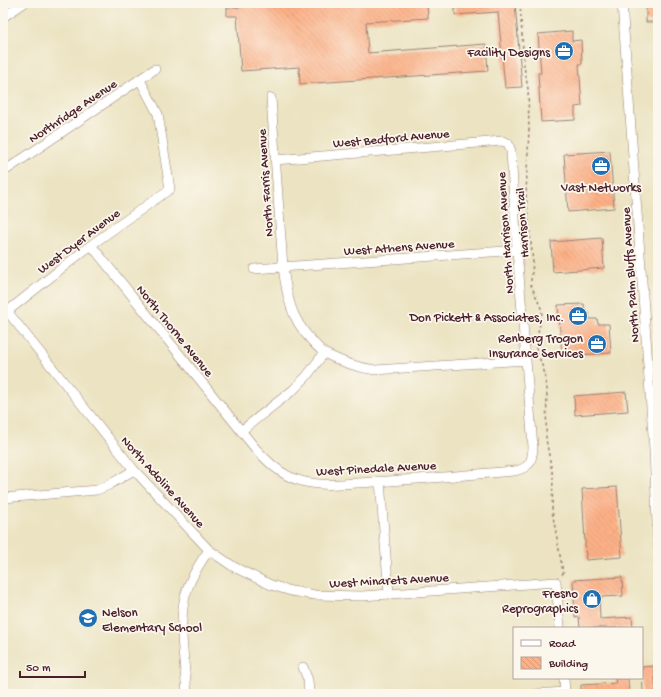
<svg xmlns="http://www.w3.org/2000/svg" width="661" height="697" viewBox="0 0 661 697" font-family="'Gochi Hand',sans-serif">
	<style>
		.building { fill: url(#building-back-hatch) }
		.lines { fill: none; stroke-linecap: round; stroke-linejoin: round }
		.minor-casing { stroke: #9a8176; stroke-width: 10 }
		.path { stroke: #9a8176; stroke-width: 1.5; stroke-dasharray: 3 3; stroke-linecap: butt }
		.minor { stroke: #fff; stroke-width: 9 }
		.labels { text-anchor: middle; stroke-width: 3.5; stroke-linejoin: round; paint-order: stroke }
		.poi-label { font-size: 13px; fill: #4a1f2b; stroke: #fbf7ec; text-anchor: end }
		.street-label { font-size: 13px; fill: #4a1f2b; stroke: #fbf7ec }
	</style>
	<defs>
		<pattern id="building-back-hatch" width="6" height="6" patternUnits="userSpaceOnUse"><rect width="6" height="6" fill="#fcb086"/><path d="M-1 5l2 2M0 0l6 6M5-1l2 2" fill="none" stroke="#da9774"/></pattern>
	</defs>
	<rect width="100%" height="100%" fill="#fbf7ec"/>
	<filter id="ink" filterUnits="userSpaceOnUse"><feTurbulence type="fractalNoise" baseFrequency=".025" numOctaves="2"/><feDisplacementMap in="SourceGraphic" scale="8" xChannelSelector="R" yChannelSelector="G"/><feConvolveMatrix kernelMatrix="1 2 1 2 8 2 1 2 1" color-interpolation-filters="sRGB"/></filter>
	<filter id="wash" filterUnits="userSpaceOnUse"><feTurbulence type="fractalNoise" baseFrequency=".012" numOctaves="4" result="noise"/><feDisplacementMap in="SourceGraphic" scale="16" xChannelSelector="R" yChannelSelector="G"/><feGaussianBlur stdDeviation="0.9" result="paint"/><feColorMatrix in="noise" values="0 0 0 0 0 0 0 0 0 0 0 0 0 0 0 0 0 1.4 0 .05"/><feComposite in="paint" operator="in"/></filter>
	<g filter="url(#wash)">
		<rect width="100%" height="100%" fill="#ebe3c1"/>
		<g id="blocks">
			<path class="building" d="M292,3H427L428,18L366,22L368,53L486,44L488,71L300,84L299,67L241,71L237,16H227V8Z
				M455,3H515L522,87L505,88L498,12L455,15Z
				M646,3H658V22H646Z
				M572,31V41L581,40L582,64H579L582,106L575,107V120L541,122L538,73H541L538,34Z
				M610,151L614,208L568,212L564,154Z
				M602,238L604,268L553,272L551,242Z
				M584,304L585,313H589V319H597L598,324H609L611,353L562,356L558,305Z
				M626,392L628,411L575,415L574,396Z
				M617,487L622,557L586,560L582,489Z
				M622,577L623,596L599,597L600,619L632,617L633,628H580L579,617L575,618L573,580Z
				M654,666L656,692L643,693L642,667Z
				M615,678H628L629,694H581V685L616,683Z"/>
		</g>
	</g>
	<g filter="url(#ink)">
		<use href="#blocks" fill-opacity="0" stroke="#9a8176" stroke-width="1"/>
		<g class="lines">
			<g class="minor-casing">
				<path id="minor" d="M622,3L654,449L658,546
					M3,17L24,3
					M271,98L283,267C288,307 294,326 324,353
					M3,172L155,69
					M91,245L255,448C267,461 281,475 298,480C322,488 350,483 374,482C421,479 468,475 514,471C530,468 532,462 533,447L517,250L511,151L508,143L502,141L275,160
					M254,269L517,250
					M7,311L134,470L209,550L234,567L271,585L291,591L315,595L362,596L556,582L560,628
					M4,314L91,245L170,189L158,114L140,80
					M241,431L293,390L306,377L324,353C342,362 355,367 375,370L526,360
					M380,481L389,594
					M3,498L97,490L109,485L134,470
					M303,667L308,680L309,694
					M564,678L565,694
					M187,694C185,662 176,617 188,587C193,574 201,561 209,550
					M536,694L565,692"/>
			</g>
			<path class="path" d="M520,3L524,66L528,89L529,129L526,194L533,263L531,280V285L541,308L542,315L536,341V348L545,374L547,389L546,439L553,477L552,511L563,572L562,576"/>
			<use href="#minor" class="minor"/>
		</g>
	</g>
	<defs>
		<g id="office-disc" transform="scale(1)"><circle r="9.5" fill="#1f6fb2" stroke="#fbf7ec"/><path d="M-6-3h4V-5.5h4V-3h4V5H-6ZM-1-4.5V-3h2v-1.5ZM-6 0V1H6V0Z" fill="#fff"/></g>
		<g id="shop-disc" transform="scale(1)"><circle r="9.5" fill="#1f6fb2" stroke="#fbf7ec"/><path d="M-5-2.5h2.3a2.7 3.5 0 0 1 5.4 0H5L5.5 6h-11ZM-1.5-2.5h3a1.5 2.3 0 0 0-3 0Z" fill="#fff"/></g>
		<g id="school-disc" transform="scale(1)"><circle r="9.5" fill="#1f6fb2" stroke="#fbf7ec"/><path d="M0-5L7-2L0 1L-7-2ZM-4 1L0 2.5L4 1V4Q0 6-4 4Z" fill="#fff"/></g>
	</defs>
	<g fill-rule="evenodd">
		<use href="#office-disc" x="564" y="51"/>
		<use href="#office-disc" x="601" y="166"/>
		<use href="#office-disc" x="578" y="316"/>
		<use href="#office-disc" x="597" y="344"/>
		<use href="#shop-disc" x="592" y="599"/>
		<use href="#school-disc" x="88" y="618"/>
	</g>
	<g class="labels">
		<g class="poi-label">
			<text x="550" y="56">Facility Designs</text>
			<text x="601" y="191" text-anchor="middle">Vast Networks</text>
			<text x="564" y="321">Don Pickett &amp; Associates, Inc.</text>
			<text x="583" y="342">Renberg Trogon<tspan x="583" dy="15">Insurance Services</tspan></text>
			<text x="578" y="597">Fresno<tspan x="578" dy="15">Reprographics</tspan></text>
			<text x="102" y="616" text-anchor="start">Nelson<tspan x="102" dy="15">Elementary School</tspan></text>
		</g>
		<g class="street-label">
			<text transform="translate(72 110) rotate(-34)" y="5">Northridge Avenue</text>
			<text transform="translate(391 137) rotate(-5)" y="5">West Bedford Avenue</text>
			<text transform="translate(264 183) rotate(-94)" y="5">North Farris Avenue</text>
			<text transform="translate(521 223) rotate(-94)" y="5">Harrison Trail</text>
			<text transform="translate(504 233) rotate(-94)" y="5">North Harrison Avenue</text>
			<text transform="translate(78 240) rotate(-37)" y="5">West Dyer Avenue</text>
			<text transform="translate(399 246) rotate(-4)" y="5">West Athens Avenue</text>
			<text transform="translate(629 275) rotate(-94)" y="5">North Palm Bluffs Avenue</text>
			<text transform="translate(176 330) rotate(51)" y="5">North Thorne Avenue</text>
			<text transform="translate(376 467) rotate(-3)" y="5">West Pinedale Avenue</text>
			<text transform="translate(164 481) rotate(48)" y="5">North Adoline Avenue</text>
			<text transform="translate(389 579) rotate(-3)" y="5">West Minarets Avenue</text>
		</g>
	</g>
	<rect width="661" height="697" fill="none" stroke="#fbf7ec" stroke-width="16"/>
	<rect x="513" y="627" width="130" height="52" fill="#fbf7ec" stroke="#b4a19f"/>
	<rect x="521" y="640" width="20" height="6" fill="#ffffff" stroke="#b4a19f"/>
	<text x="549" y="647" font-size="12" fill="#4a1f2b">Road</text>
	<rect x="521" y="657" width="20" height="12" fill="url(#building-back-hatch)" stroke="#b4a19f"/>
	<text x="549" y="667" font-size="12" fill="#4a1f2b">Building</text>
	<path d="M20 671v6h65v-6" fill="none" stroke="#4a1f2b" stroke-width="2"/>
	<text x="26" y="671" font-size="12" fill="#4a1f2b" stroke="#fbf7ec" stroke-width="3" paint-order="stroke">50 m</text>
</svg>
